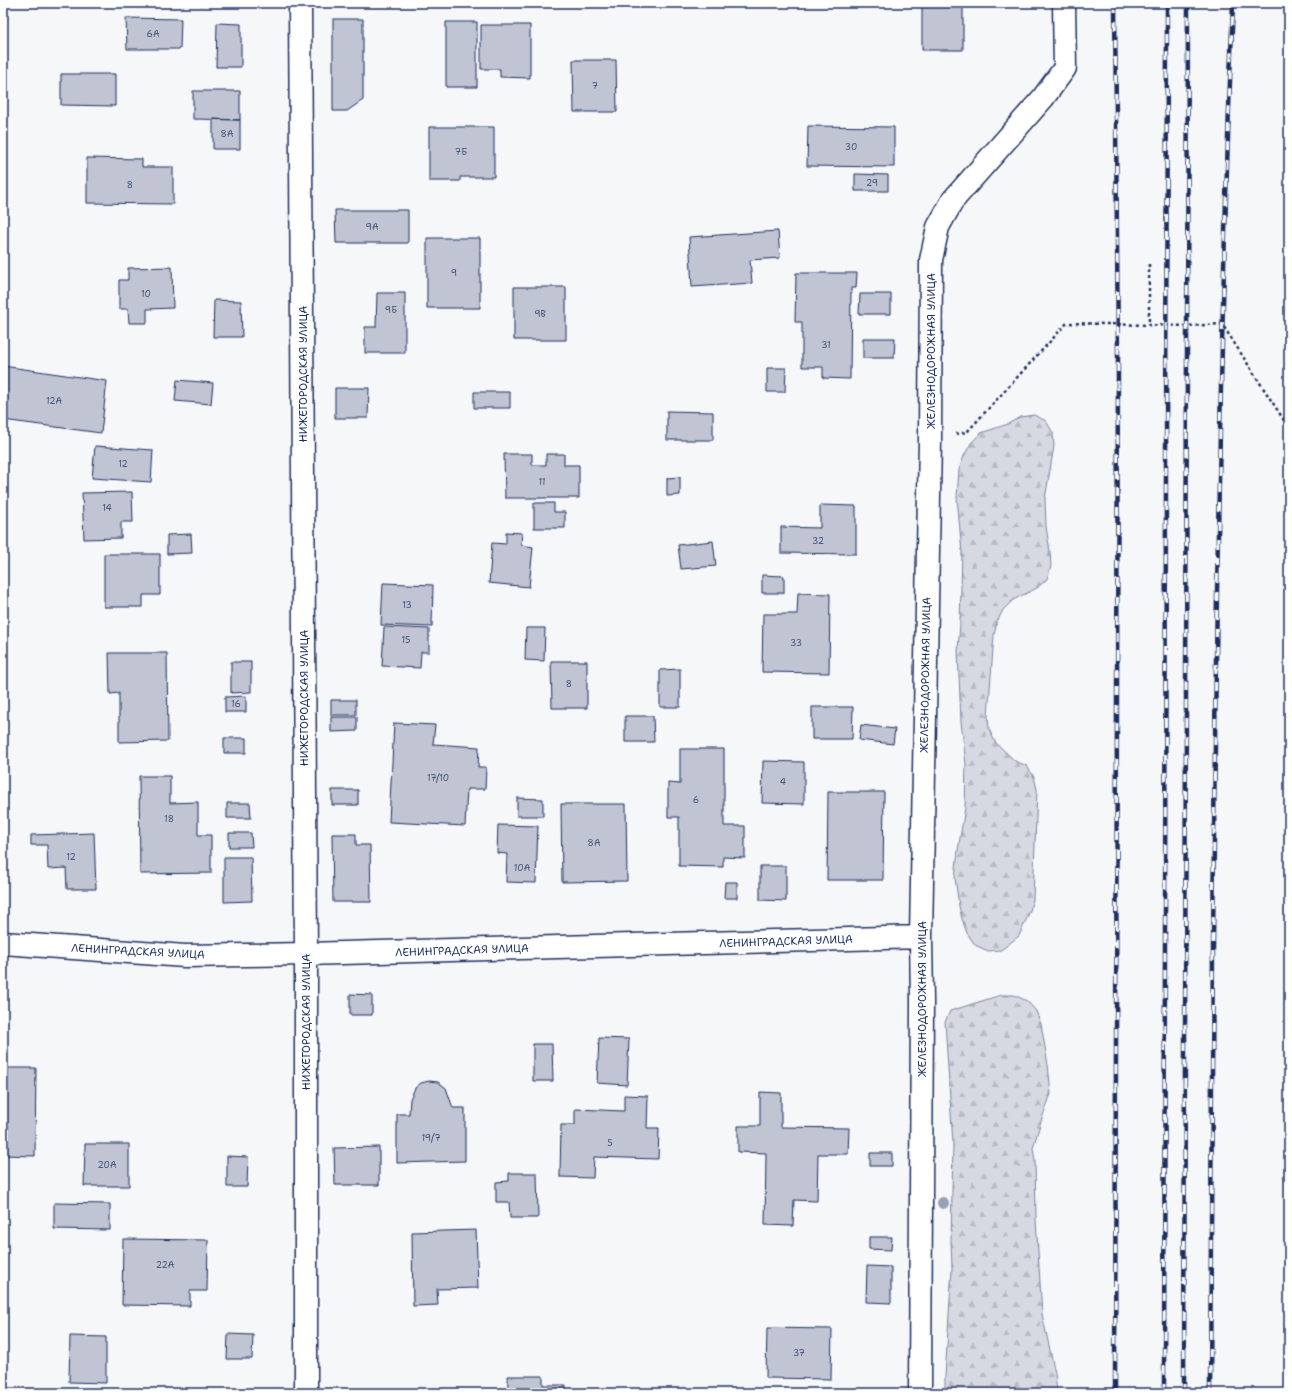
<svg xmlns="http://www.w3.org/2000/svg" width="1292" height="1396" viewBox="0 0 1292 1396" font-family="'Shantell Sans',sans-serif">
	<style>
		.forest { fill: url(#forest-firs); stroke: #7884a0 }
		.building { fill: #c0c4d3; stroke: #1b2f5e }
		.lines { fill: none; stroke-linecap: round; stroke-linejoin: round }
		.minor-casing { stroke: #1b2f5e; stroke-width: 25 }
		.path { stroke: #1b2f5e; stroke-width: 2.5; stroke-dasharray: 3 3; stroke-linecap: butt }
		.minor { stroke: #fff; stroke-width: 22 }
		.rail-casing { stroke: #1b2f5e; stroke-width: 4.5 }
		.rail { stroke: #fff; stroke-width: 3; stroke-dasharray: 9; stroke-linecap: butt }
		.tree { fill: #97a1b6 }
		.labels { text-anchor: middle; stroke-width: 3; stroke-linejoin: round; paint-order: stroke }
		.number-label { font-size: 9px; fill: #44547b }
		.street-label { font-size: 11px; fill: #1b2f5e; stroke: #fff }
	</style>
	<defs>
		<pattern id="forest-firs" width="22" height="20" patternUnits="userSpaceOnUse"><rect width="22" height="20" fill="#d6d9e2"/><path d="M5 1l3.5 6h-7zM16 11l3.5 6h-7z" fill="#b7bbc4"/></pattern>
	</defs>
	<rect width="100%" height="100%" fill="#f6f7f9"/>
	<filter id="ink" filterUnits="userSpaceOnUse"><feTurbulence type="fractalNoise" baseFrequency=".025" numOctaves="2"/><feDisplacementMap in="SourceGraphic" scale="8" xChannelSelector="R" yChannelSelector="G"/><feConvolveMatrix kernelMatrix="1 2 1 2 8 2 1 2 1" color-interpolation-filters="sRGB"/></filter>
	<g filter="url(#ink)">
		<path class="forest" d="M1034,415L1046,421L1053,433L1054,446L1045,499L1046,526L1050,552L1051,566L1047,579L1037,588L1013,600L1003,610L997,622L994,635L988,716L989,729L995,742L1015,761L1027,766L1034,777L1037,789L1033,899L1030,911L1019,936L1001,950L988,951L975,945L967,933L962,919L959,906L955,878L958,850L965,808L966,764L961,722L958,651L960,623L962,553L957,497L959,470L964,456L971,443L981,433L1008,424L1020,417Z
			M1001,995H1014L1027,1001L1036,1011L1041,1024L1048,1065L1051,1094L1041,1121L1033,1148L1035,1161L1036,1219L1042,1314L1055,1373L1057,1393H945V1377L952,1268L951,1241L953,1144L945,1022L950,1011Z"/>
		<path class="building" d="M199,3H224V5H199Z
			M815,3H887V4Z
			M922,3H963V50H922Z
			M126,18L181,19L180,49H127Z
			M333,19H363V100L347,111H333Z
			M446,22H477V87H446Z
			M217,23L241,24V67H216Z
			M481,25H530V78L500,77V69H481Z
			M573,60H616L617,112H574Z
			M61,74H115V106L61,105Z
			M193,91H240V120L193,119Z
			M213,119L240,120V149H213Z
			M808,126L894,127V167L807,166Z
			M429,127H494V177H460V181H429Z
			M87,158L142,159V167H173V204L87,203Z
			M855,174L888,175V191H855Z
			M335,210H408V243H336Z
			M778,231L780,258L750,260L752,283L692,287L689,237Z
			M427,238H480V308H427Z
			M172,267L173,308L147,309V323H129L128,309H119V280H128V268Z
			M796,273H857L856,288H851L850,379L823,378V367H802V322H795Z
			M514,287H566V340H514Z
			M377,293H405V353H365V327H376Z
			M860,294H891V314H859Z
			M214,300L241,301L242,337H213Z
			M863,338H895L894,358H863Z
			M3,366L107,381L101,433L3,420Z
			M767,368H786L785,392H767Z
			M177,380L213,383L211,404L175,401Z
			M335,388H369L368,418H335Z
			M474,392H510V408H474Z
			M667,411L713,412V440H667Z
			M95,446L153,450L151,482L92,478Z
			M504,454H532V465H546V454H564V465H579V498H505Z
			M680,477V495L667,496V478Z
			M132,492L133,522H121V538L84,539L82,493Z
			M534,503H554V512H565V528H534Z
			M820,505L856,506V554L781,553V527L820,528Z
			M506,532L522,533L521,545L533,547L529,587L489,583L492,543L506,544Z
			M191,534L192,553L167,554V535Z
			M713,541L716,566L681,569L678,545Z
			M104,554H160V595H143V607H104Z
			M762,575L784,576V593H762Z
			M383,583L433,585L432,627L381,625Z
			M798,593L830,594L829,673L762,672L763,614H797Z
			M384,627L429,629V652H421L420,668L382,666Z
			M526,628H545L544,661L525,660Z
			M109,653H167L168,741L119,742V693L110,694Z
			M551,661H587V708H552Z
			M231,662H251V692L231,693Z
			M680,669V707H660V670Z
			M246,696V712H225V697Z
			M331,700H356V715H331Z
			M812,707H853L852,739H812Z
			M625,716H653L654,742H625Z
			M331,717H357V731L331,732Z
			M394,723L435,725L433,744L479,747L478,767H486L485,789H467L465,826L389,822Z
			M861,725L895,729L893,744L859,740Z
			M224,738H246V753H224Z
			M680,749H724V826H745V858L723,857V867L679,866V817H668V783L680,784Z
			M763,761L804,762V804L762,803Z
			M139,776H170V803L198,802V835H211V873L140,874Z
			M332,790H358V805H332Z
			M828,792H884L883,880H827Z
			M517,798L543,799V816H517Z
			M227,803H250L251,818H227Z
			M561,804H626L627,881L562,882Z
			M498,825L538,826L536,883L506,882L507,854L497,853Z
			M94,833L96,889H67L66,868L48,869L47,845H31V835Z
			M229,833H251L252,847H229Z
			M332,834H356V845H370L371,902H333Z
			M224,857H251L252,901L224,902Z
			M760,866H786V901L760,900Z
			M725,882H737V898H724Z
			M350,994L372,995V1015H350Z
			M599,1038L629,1039L627,1085L597,1083Z
			M533,1044H552L553,1081H533Z
			M3,1068H36L35,1156L3,1155Z
			M429,1081L438,1082L446,1088L453,1108H465V1161L397,1163V1114H409L410,1099L415,1088L421,1083Z
			M760,1092L781,1093V1127L849,1128L848,1154H818L817,1201L794,1200L793,1226L765,1225L766,1153L738,1152V1126H760Z
			M624,1095L648,1096L647,1128H659L658,1159L594,1157L593,1178L560,1177L561,1125H575V1109L624,1111Z
			M85,1144H129V1186H84Z
			M379,1147V1185H335L334,1148Z
			M870,1153H892V1166H870Z
			M227,1156L248,1157L247,1187H227Z
			M509,1173H537L538,1218H510L509,1202H496V1182L509,1181Z
			M54,1203L110,1204V1230L54,1229Z
			M476,1230L478,1288L437,1289L438,1305L413,1306L412,1232Z
			M869,1237H892L891,1250L869,1249Z
			M123,1239L208,1240L207,1291H190V1306L122,1305Z
			M867,1266L891,1267V1303L866,1302Z
			M767,1328L832,1329L831,1379L766,1378Z
			M228,1334L253,1335L252,1359H227Z
			M70,1336L106,1337V1383L69,1382Z
			M508,1376H543V1385H566V1393H508Z"/>
		<g class="lines">
			<g class="minor-casing">
				<path id="minor" d="M300,3L306,954V1393
					M3,943L185,956L306,954L921,937
					M920,1393L922,1002L921,937L930,440L931,260L938,227L953,200L1043,98L1065,68L1064,3"/>
			</g>
			<path class="path" d="M1149,264V324
				M956,434L967,432L1067,323L1187,326L1222,324L1289,428"/>
			<use href="#minor" class="minor"/>
			<g class="rail-casing">
				<path id="rail" d="M1115,3L1118,356L1115,1393
					M1164,1393L1167,3
					M1184,1393L1188,3
					M1210,1393C1213,930 1214,466 1233,3"/>
			</g>
			<use href="#rail" class="rail"/>
		</g>
		<circle class="tree" cx="943" cy="1203" r="6"/>
	</g>
	<g class="labels">
		<g class="number-label">
			<text x="153" y="37">6А</text>
			<text x="595" y="89">7</text>
			<text x="227" y="137">8А</text>
			<text x="851" y="150">30</text>
			<text x="461" y="155">7Б</text>
			<text x="872" y="186">29</text>
			<text x="130" y="188">8</text>
			<text x="372" y="230">9А</text>
			<text x="454" y="276">9</text>
			<text x="146" y="297">10</text>
			<text x="391" y="313">9Б</text>
			<text x="540" y="317">9В</text>
			<text x="826" y="348">31</text>
			<text x="54" y="404">12А</text>
			<text x="123" y="467">12</text>
			<text x="542" y="485">11</text>
			<text x="107" y="511">14</text>
			<text x="818" y="544">32</text>
			<text x="407" y="608">13</text>
			<text x="406" y="643">15</text>
			<text x="796" y="646">33</text>
			<text x="569" y="687">8</text>
			<text x="236" y="707">16</text>
			<text x="438" y="781">17/10</text>
			<text x="783" y="785">4</text>
			<text x="696" y="803">6</text>
			<text x="169" y="822">18</text>
			<text x="594" y="846">8А</text>
			<text x="71" y="860">12</text>
			<text x="522" y="871">10А</text>
			<text x="431" y="1141">19/7</text>
			<text x="610" y="1146">5</text>
			<text x="107" y="1168">20А</text>
			<text x="165" y="1268">22А</text>
			<text x="799" y="1356">37</text>
		</g>
		<g class="street-label">
			<text transform="translate(931 351) rotate(-90)" y="4">ЖЕЛЕЗНОДОРОЖНАЯ УЛИЦА</text>
			<text transform="translate(303 374) rotate(-90)" y="4">НИЖЕГОРОДСКАЯ УЛИЦА</text>
			<text transform="translate(925 675) rotate(-89)" y="4">ЖЕЛЕЗНОДОРОЖНАЯ УЛИЦА</text>
			<text transform="translate(304 698) rotate(-90)" y="4">НИЖЕГОРОДСКАЯ УЛИЦА</text>
			<text transform="translate(786 941) rotate(-2)" y="4">ЛЕНИНГРАДСКАЯ УЛИЦА</text>
			<text transform="translate(462 950) rotate(-2)" y="4">ЛЕНИНГРАДСКАЯ УЛИЦА</text>
			<text transform="translate(138 951) rotate(3)" y="4">ЛЕНИНГРАДСКАЯ УЛИЦА</text>
			<text transform="translate(922 999) rotate(-90)" y="4">ЖЕЛЕЗНОДОРОЖНАЯ УЛИЦА</text>
			<text transform="translate(306 1022) rotate(-90)" y="4">НИЖЕГОРОДСКАЯ УЛИЦА</text>
		</g>
	</g>
	<rect width="1292" height="1396" fill="none" stroke="#fff" stroke-width="16"/>
	<rect x="8" y="8" width="1276" height="1380" fill="none" stroke="#1b2f5e" stroke-width="1.5" filter="url(#ink)"/>
</svg>
